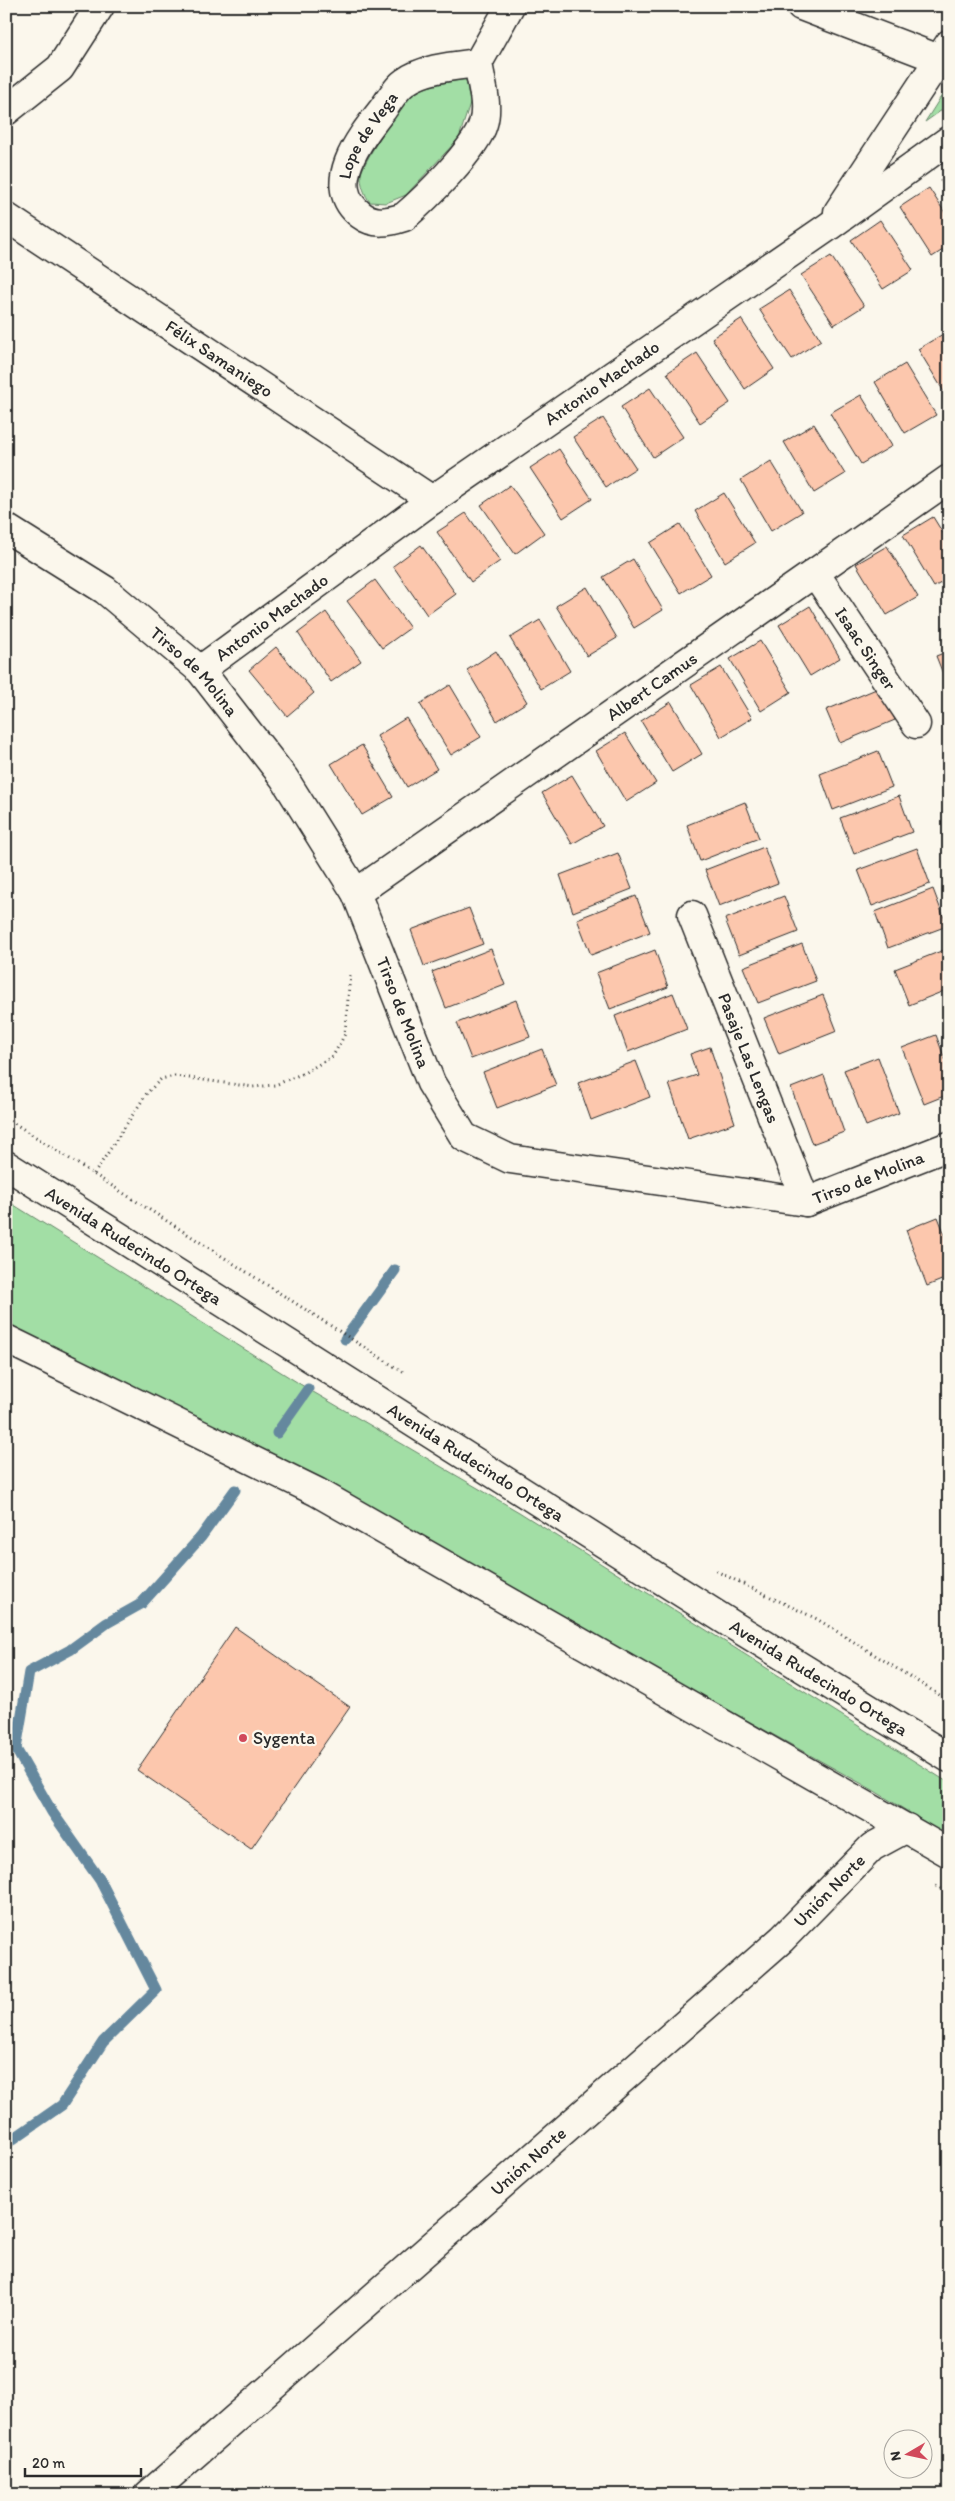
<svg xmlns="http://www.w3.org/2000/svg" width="955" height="2501" viewBox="0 0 955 2501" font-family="Itim,sans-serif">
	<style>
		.green { fill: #a2dea5; stroke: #668468 }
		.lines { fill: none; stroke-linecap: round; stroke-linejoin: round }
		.stream { stroke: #65889e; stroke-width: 11 }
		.building { fill: #fcc7ad; stroke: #2b2b2b }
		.minor-casing { stroke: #2b2b2b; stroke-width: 31 }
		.major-casing { stroke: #2b2b2b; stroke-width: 31 }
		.path { stroke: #2b2b2b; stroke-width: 3; stroke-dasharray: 1 4; stroke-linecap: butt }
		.minor { stroke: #fbf7ec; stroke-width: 28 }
		.major { stroke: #fbf7ec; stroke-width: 28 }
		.poi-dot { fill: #d1495b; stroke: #fbf7ec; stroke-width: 2 }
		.labels { text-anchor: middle; stroke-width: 4.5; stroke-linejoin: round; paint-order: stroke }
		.street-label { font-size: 18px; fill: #2b2b2b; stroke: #fbf7ec }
		.poi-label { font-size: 18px; fill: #2b2b2b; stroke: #fbf7ec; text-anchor: start }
	</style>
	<rect width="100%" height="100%" fill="#fbf7ec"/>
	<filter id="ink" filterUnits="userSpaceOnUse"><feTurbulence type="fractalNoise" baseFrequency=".02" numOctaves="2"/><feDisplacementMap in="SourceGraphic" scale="10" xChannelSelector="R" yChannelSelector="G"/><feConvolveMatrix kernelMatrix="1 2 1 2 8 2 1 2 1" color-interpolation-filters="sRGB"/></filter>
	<g filter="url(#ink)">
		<path class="green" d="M466,79L470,103L459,138L406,195L386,203L370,202C365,196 360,183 361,174C364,160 402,101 414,93C430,84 449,82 466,79Z
			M949,84V105L925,122Z
			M6,1200L308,1389L519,1512L949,1783V1837L873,1790L450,1556L190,1415L6,1323Z"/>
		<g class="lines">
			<path class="stream" d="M345,1339L395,1270
				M277,1433L308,1389
				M6,2144L62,2105L103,2042L156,1990L100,1880L52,1812L16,1749L29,1672L70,1650L107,1623L141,1604L201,1537L235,1490"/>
		</g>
		<path class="building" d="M949,174V193L940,180Z
			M929,188L949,219V246L932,257L900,207Z
			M880,220L913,270L883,289L851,240Z
			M831,256L864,306L834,325L801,275Z
			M789,290L821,340L792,359L759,309Z
			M741,319L774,369L745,389L712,338Z
			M948,331L949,332V400L918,349Z
			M697,353L730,403L700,423L667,373Z
			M905,364L936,415L905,433L875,382Z
			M650,388L683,437L653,457L621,407Z
			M861,395L892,446L861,464L830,413Z
			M603,418L636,468L606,487L573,437Z
			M814,424L845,474L814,493L784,442Z
			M559,449L592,499L563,518L530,468Z
			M771,461L802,512L771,531L741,480Z
			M510,485L544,533L515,554L481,505Z
			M724,493L755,543L725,562L695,511Z
			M466,513L500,561L471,582L437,532Z
			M933,517L949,543V578L934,587L903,535Z
			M680,524L711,575L681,593L650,543Z
			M421,545L456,594L427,615L393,566Z
			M887,546L918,597L887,615L856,564Z
			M633,559L663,610L634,628L603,577Z
			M375,580L410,628L382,648L347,601Z
			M587,587L617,638L587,656L556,606Z
			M810,606L840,658L810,676L779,625Z
			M326,612L361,661L331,682L298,633Z
			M540,620L570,671L541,689L510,638Z
			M760,641L791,692L761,711L730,659Z
			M276,647L314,693L287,716L249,670Z
			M496,651L527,702L497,721L467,670Z
			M949,651V689L936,656Z
			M721,667L752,718L721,737L691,685Z
			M450,685L481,737L451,755L420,704Z
			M881,687L895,720L840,743L826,710Z
			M671,702L702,754L672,772L641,721Z
			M406,718L437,769L407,787L377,736Z
			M625,733L656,783L626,802L596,751Z
			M362,745L393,797L362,815L331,764Z
			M878,751L892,787L833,810L820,774Z
			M572,775L603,826L572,844L542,793Z
			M899,796L912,832L854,854L840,818Z
			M745,802L759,838L700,861L687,825Z
			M764,847L778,883L719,906L705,870Z
			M917,848L930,884L872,906L858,870Z
			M618,853L632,889L573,912L560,875Z
			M933,889L947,926L888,948L875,912Z
			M636,896L650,932L591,955L577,919Z
			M784,896L798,932L739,955L725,919Z
			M469,908L483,944L424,966L411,930Z
			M802,944L816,981L758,1003L743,967Z
			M949,948V989L909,1005L895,969Z
			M491,949L505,985L446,1008L432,972Z
			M655,950L668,987L610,1009L596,973Z
			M673,993L687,1029L628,1052L615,1016Z
			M823,995L837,1031L779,1054L764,1018Z
			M516,1000L530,1037L471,1059L457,1023Z
			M936,1035L949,1070V1094L924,1104L902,1048Z
			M710,1047L735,1123L688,1139L669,1084L697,1075L690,1054Z
			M542,1049L556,1085L497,1108L483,1072Z
			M878,1057L899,1113L866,1126L844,1070Z
			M636,1061L650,1097L591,1120L578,1083Z
			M824,1075L844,1132L812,1144L791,1088Z
			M938,1217L949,1245V1277L927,1286L906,1230Z
			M235,1627L350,1707L251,1849L137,1770Z"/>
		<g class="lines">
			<g class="minor-casing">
				<g id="minor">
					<path d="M801,6L939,59"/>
					<path id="s1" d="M478,63C481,82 489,105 483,124C476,149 425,199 404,217C389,222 374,225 361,215C322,185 361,137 383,109C389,101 396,88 405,82C424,68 455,66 478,63L510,6"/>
					<path d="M6,111L60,68L100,6"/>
					<path d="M838,212L949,44"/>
					<path id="s2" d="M6,217L432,500"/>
					<path id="s3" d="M6,528L105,590L200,670L284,778L356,893L431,1083L464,1137L510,1159L806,1202L949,1146"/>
					<path id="s4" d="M815,573L916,724"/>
					<path id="s5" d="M200,670L432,500L828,227L949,140"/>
					<path id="s6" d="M356,893L949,479"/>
					<path id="s7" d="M692,915L806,1202"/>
					<path id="s8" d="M148,2495L782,1939L872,1847L907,1828"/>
				</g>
			</g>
			<g class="major-casing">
				<g id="major">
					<path id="s9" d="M6,1165L736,1627L949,1758"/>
					<path d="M6,1339L317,1492L949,1853"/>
				</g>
			</g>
			<path class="path" d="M6,1118L403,1372
				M94,1174L147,1093L161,1079L175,1076L253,1087L275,1085L304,1073L333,1056L345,1034L350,975
				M716,1571L817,1619L949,1701
				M936,1886L949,1894"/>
			<use href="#minor" class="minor"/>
			<use href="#major" class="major"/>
		</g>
	</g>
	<circle class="poi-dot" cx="243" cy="1738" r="5"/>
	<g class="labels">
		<g class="street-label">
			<text dy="6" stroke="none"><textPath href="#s1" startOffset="321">Lope de Vega</textPath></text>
			<text dy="6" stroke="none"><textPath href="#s2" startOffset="256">Félix Samaniego</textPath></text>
			<text dy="6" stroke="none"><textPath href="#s5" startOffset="494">Antonio Machado</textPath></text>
			<text dy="6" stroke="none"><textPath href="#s5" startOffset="89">Antonio Machado</textPath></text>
			<text dy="6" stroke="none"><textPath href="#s4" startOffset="91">Isaac Singer</textPath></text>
			<text dy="6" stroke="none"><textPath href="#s3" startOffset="238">Tirso de Molina</textPath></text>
			<text dy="6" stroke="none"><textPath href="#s6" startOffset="361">Albert Camus</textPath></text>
			<text dy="6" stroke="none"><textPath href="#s3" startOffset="642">Tirso de Molina</textPath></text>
			<text dy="6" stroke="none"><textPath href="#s7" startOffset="154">Pasaje Las Lengas</textPath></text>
			<text dy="6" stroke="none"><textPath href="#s3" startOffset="1198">Tirso de Molina</textPath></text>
			<text dy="6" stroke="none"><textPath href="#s9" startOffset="151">Avenida Rudecindo Ortega</textPath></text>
			<text dy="6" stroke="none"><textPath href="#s9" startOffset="556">Avenida Rudecindo Ortega</textPath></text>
			<text dy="6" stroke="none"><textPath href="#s9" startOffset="961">Avenida Rudecindo Ortega</textPath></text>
			<text dy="6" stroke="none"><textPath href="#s8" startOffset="911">Unión Norte</textPath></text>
			<text dy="6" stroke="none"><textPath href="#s8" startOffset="506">Unión Norte</textPath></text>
		</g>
		<g class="poi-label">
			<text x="253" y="1744">Sygenta</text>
		</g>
	</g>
	<rect width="955" height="2501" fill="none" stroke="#fbf7ec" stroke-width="25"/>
	<rect x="12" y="12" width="930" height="2476" fill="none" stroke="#2b2b2b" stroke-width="2" filter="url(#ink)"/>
	<g transform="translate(908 2454) rotate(261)"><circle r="24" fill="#fbf7ec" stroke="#a8a59f"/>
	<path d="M0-4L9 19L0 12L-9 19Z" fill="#d1495b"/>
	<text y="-8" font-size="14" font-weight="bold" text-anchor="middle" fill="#2b2b2b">N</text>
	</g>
	<path d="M25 2468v8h116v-8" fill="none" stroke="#2b2b2b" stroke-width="2.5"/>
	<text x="32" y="2468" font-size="15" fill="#2b2b2b" stroke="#fbf7ec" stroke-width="4" paint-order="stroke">20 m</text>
</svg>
